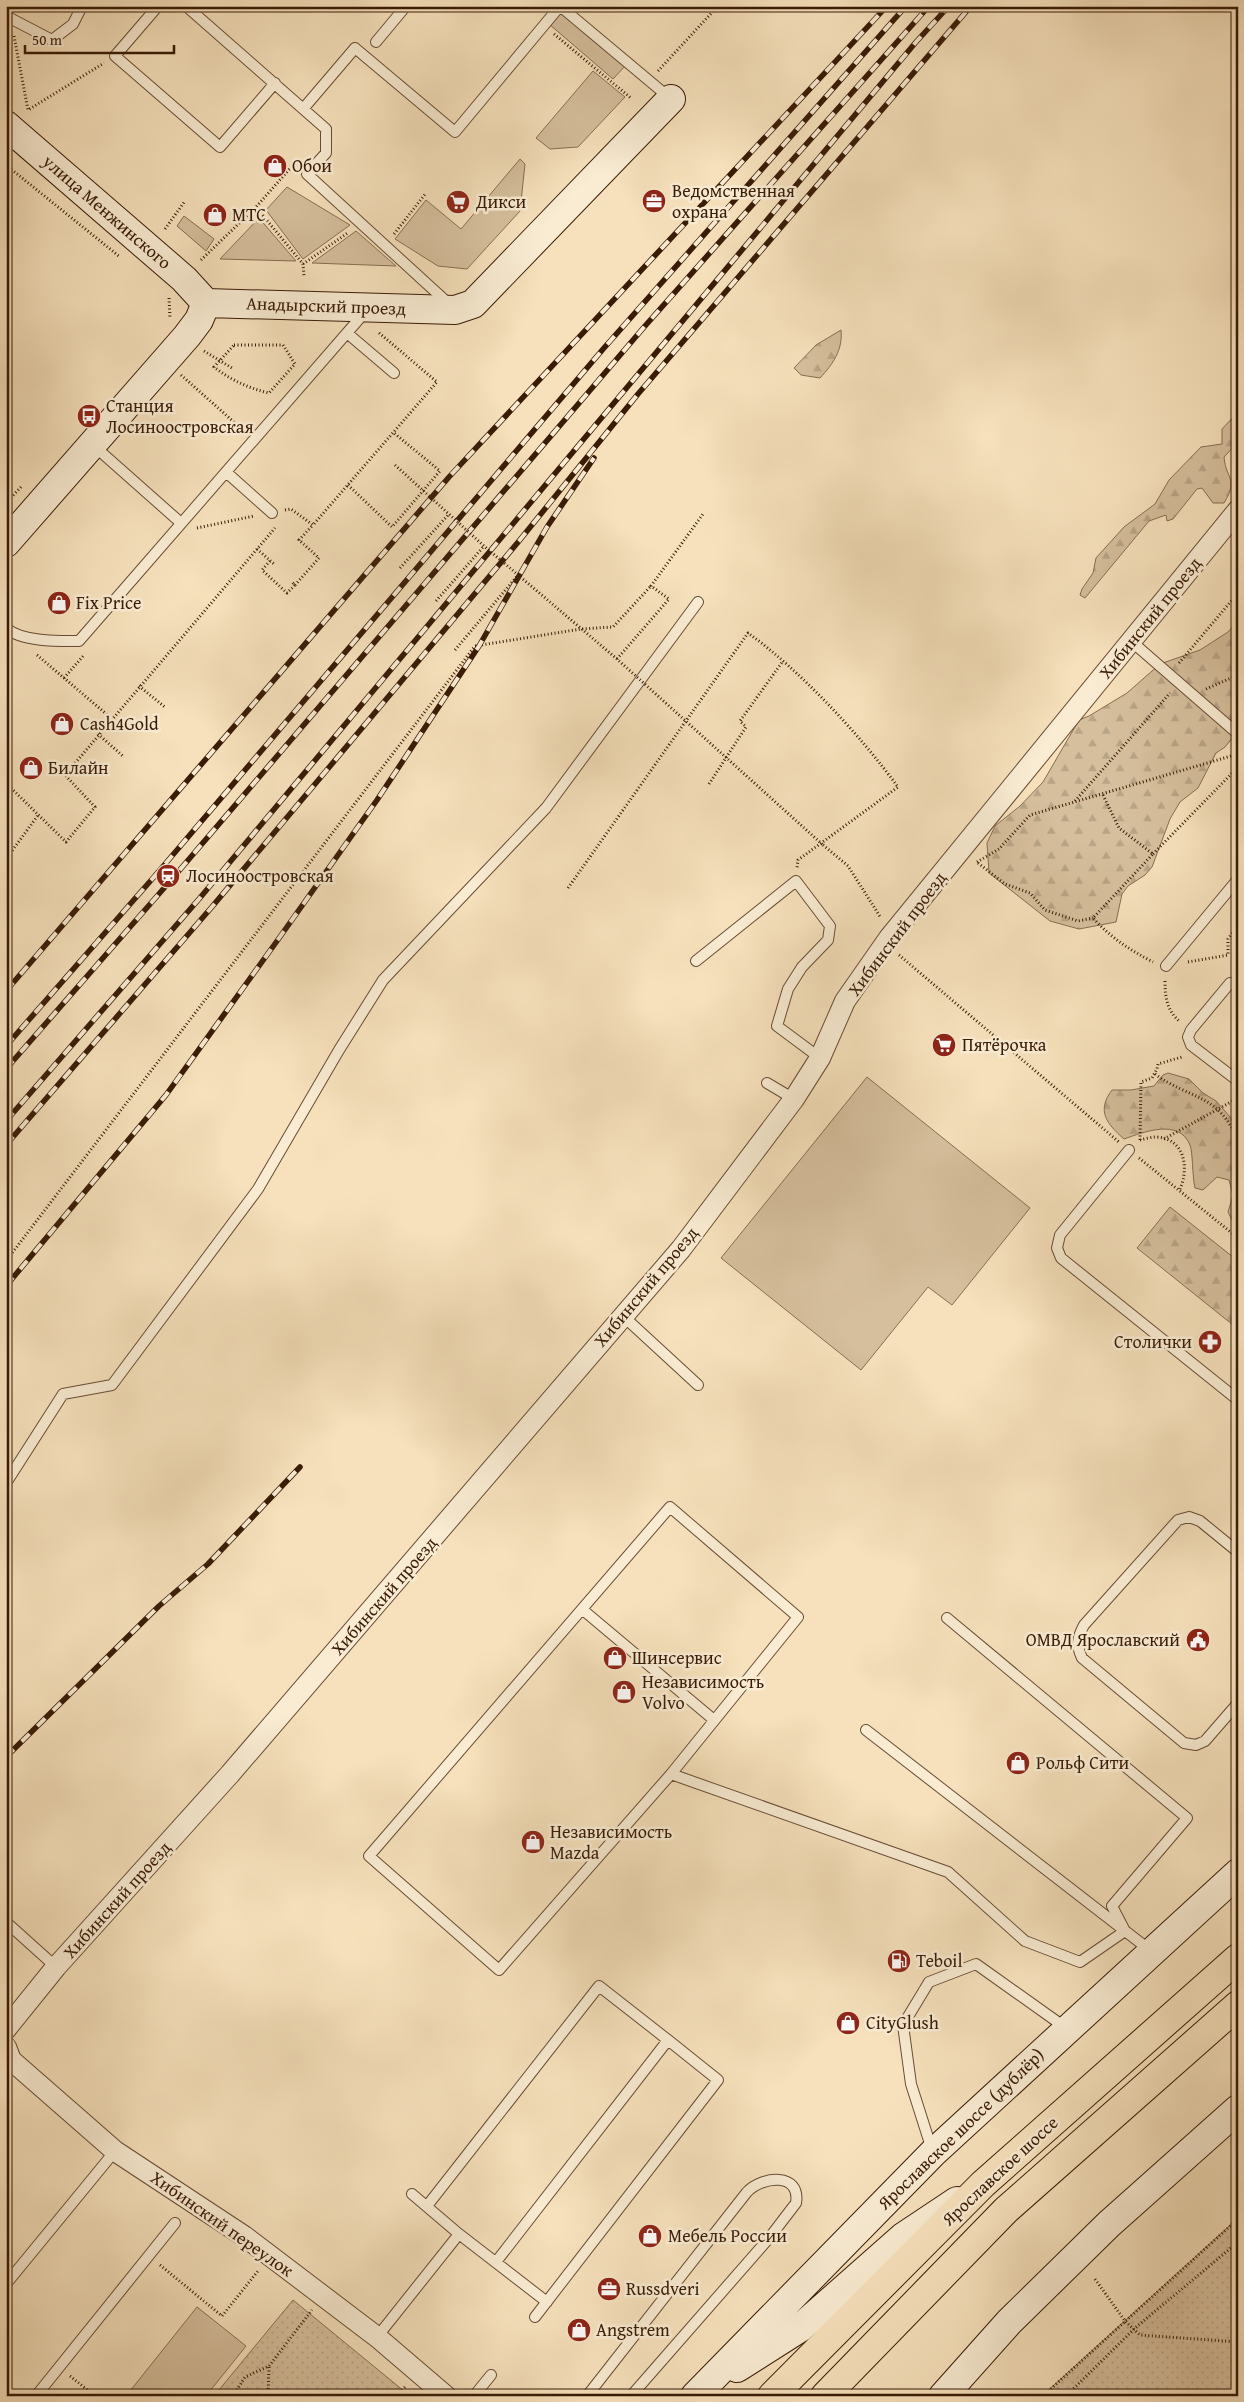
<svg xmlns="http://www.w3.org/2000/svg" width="1244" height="2402" viewBox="0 0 1244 2402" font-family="'Gentium Book Plus',serif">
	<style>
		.grass { fill: #d6bf9d; stroke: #886d52 }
		.forest { fill: url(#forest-firs); stroke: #886d52 }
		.park { fill: url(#park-dots); stroke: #886d52 }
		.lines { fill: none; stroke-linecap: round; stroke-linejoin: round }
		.lane-casing { stroke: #684c34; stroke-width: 12 }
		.street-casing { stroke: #684c34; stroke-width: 22 }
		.secondary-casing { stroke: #391b06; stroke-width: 30 }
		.primary-casing { stroke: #391b06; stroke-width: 30 }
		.path { stroke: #391b06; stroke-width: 3; stroke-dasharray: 1 2.5; stroke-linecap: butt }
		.lane { stroke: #f9ecd3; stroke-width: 10 }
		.street { stroke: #f9ecd3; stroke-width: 20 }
		.secondary { stroke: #f9ecd3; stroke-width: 28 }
		.primary { stroke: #f6e1bc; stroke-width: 28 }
		.rail-casing { stroke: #391b06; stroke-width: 5.5 }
		.rail { stroke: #f9ecd3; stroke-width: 4; stroke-dasharray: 11; stroke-linecap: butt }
		.path-bridge { stroke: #391b06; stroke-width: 3; stroke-dasharray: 1 2.5; stroke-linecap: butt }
		.labels { text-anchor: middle; stroke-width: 5; stroke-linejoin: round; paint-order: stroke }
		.poi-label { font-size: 18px; fill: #391b06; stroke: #f9ecd3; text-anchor: start }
		.street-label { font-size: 18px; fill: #391b06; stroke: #f9ecd3 }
	</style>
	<defs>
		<pattern id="forest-firs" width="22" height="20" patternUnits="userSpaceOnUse" patternTransform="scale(1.25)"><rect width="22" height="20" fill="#d6bf9d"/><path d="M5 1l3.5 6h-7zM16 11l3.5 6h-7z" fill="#b8a486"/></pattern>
		<pattern id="park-dots" width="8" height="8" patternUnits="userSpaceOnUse" patternTransform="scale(1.25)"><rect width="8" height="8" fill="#d6bf9d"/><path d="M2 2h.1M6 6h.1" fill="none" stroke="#b8a486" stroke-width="1.8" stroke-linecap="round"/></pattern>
	</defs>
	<rect width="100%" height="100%" fill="#f6e1bc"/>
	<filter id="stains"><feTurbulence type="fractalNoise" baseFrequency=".004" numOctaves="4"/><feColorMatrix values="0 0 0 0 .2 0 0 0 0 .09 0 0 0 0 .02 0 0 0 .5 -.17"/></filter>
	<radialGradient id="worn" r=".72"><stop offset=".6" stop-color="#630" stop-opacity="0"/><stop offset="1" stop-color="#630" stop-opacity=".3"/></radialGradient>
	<path class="grass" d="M561,10L626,65L613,79L549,24Z
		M593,71L625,97L578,147L550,149L536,138Z
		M520,159L525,164L520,211L467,269L438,266L395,239L426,200L461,229Z
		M287,187L350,225L303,259L266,210Z
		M184,216L214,239L206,251L177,226Z
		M259,218L296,261L220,259Z
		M356,231L396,266L312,263Z
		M867,1077L1030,1208L952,1305L928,1287L861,1370L721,1258Z
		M197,2307L246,2346L206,2396H126Z"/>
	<path class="forest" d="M841,330C843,350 833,364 820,378L801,375L794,368L816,345Z
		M1238,412V442L1224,457C1226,480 1239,478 1224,503H1213L1202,488L1197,489L1173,519L1167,521L1166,515L1149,521L1085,598L1080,595L1082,589L1093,573L1096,558L1124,527L1155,504L1169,480L1201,447L1222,444V429Z
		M1238,621V731L1225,747L1216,753L1198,788L1180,802L1170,819L1152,867L1145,875L1128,886L1122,894L1116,922L1079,929L1050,921L989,873L987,843L995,826L1020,806L1043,782L1079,720L1089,716L1127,693L1160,664L1200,650L1228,632Z
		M1168,1073L1189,1079L1203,1093L1216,1101L1238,1126V1232L1228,1212L1233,1195L1229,1180L1217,1177L1203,1190L1195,1188C1192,1175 1193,1153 1190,1145C1179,1118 1144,1132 1124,1139C1107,1124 1096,1111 1112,1090H1131L1154,1086L1163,1075Z
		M1170,1207L1238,1261V1329L1137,1248Z"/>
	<path class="park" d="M1238,2218V2396H1042Z
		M293,2300L410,2396H214Z"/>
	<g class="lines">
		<g class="lane-casing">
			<path id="lane" d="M158,6L115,56L220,147L275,83
				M186,6L326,129V153L307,174L449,304
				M560,6L671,99
				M6,16L52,40L73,24L82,6
				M376,42L406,6
				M303,109L355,48L455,132L560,6
				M347,333L394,373
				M93,445L181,523
				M226,472L272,513
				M6,628C22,642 59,641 79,641L366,311
				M1131,641L1238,734
				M696,961L796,881L830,926L828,940L802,967L788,989L777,1026L820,1058
				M1166,966L1238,879
				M1230,983L1191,1030L1188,1037L1191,1045L1238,1081
				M767,1083L794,1099
				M1129,1150L1060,1235L1057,1248L1061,1258L1238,1400
				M622,1315L698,1385
				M6,1483L63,1394L112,1385L258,1189L339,1050L383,980L546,808L698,602
				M1238,1552L1200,1521L1189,1517L1178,1520L1084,1625C1077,1638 1076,1645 1082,1658L1184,1743L1196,1745L1205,1741L1238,1703
				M583,1610L714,1720
				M866,1730L1151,1951
				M671,1774L499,1970L369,1856L670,1507L798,1617L671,1774L948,1872L1025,1941L1080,1962L1125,1931L1112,1906L1187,1818L947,1618
				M6,1922L56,1967
				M932,2150L911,2084L903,2025L929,1982L976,1964L1066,2028
				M427,2206L599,1986L668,2040L496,2262
				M459,2234L547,2302
				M6,2284L115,2151
				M535,2317L718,2080L668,2040
				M377,2337L459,2234L412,2194
				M36,2396L175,2223
				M474,2396L491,2375
				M587,2396L747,2192C762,2176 801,2172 796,2203L770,2237L631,2396"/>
		</g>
		<g class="street-casing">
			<path id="street" d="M6,2029L56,1967L230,1774L681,1249L794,1099L820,1058L845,1001L889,938L1238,510
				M6,2047L11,2060L115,2151L244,2236L377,2337L446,2396"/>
		</g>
		<g class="secondary-casing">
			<path id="secondary" d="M6,125L184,279L206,303
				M206,303L455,310L473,304L671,99
				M6,543L187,336L199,320L206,303
				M737,2368L800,2328L903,2237L957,2201
				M695,2396L933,2153L1238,1873
				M943,2396L1009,2322L1109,2224L1238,2109"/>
		</g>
		<g class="primary-casing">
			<path id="primary" d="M772,2396L983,2184L1238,1958
				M825,2396L1006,2210L1238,2005"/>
		</g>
		<path class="path" d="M554,34L632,99
			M14,36L28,110L104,63
			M658,71L718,6
			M6,165L120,257
			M256,207L303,264L304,276
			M165,229L185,201
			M394,234L426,193
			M201,260L256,207L293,165
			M303,264L349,232
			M169,298L170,319
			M234,345H283L295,364L269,393C248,388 231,380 214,367Z
			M204,351L232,368
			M181,375L244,431
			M348,485L392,527L440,471L394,433
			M6,503L22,486
			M285,510L291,509L313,525L437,382L378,332
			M197,528L254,516
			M257,549L274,564
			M270,561L262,570L287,593L295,585L291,581
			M400,568L449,514
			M295,585L319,558L299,540L313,525
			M436,601L484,546
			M455,650L518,575
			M37,655L111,718
			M617,659L669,599L651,586L703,514
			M1179,663L1238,593
			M64,678L84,655
			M139,686L166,708
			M1206,689L1238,675
			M98,734L124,757
			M6,783L66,842L95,807L65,775L275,528
			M709,784L746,727L740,721L783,661
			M1103,795L1119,828L1153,854L1093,918C1111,938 1130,950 1153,962
			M1075,801L1170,693
			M823,845L848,866L881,918
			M1153,854L1238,767
			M6,859L39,814
			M977,862L999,849L1030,815L1238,754
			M978,863L1005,884L1030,893L1045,910L1078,921L1093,918
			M568,888L748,633C800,670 860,735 898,787L798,860L797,868
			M899,955L1119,1142
			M1188,962L1228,955V939L1238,925
			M1165,981C1165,998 1167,1010 1180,1022
			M1155,1074C1190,1100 1219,1093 1238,1141
			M1164,1139L1238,1098
			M1140,1140L1141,1082L1152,1078L1157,1069L1158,1064L1182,1057
			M1140,1140C1145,1139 1151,1137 1156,1137C1185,1138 1190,1169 1179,1191
			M1139,1158L1238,1238
			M6,1261L475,646L581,629L613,627L651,586
			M160,2265L222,2316L258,2271
			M1095,2279L1125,2321L1140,2335L1238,2342
			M70,2376L95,2396
			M233,2396L245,2377L269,2366L312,2310
			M268,2396L269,2366
			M398,2396L405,2387
			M1043,2396L1238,2219
			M1066,2396L1134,2329L1238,2242"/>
		<use href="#lane" class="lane"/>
		<use href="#street" class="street"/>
		<use href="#secondary" class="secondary"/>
		<use href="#primary" class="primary"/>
		<g class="rail-casing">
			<path id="rail" d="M6,991L449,477L887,6
				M6,1046L160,870L604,348L906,6
				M6,1069L172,879L645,326L929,6
				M6,1121L199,899L916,42L949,6
				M6,1145L211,908L519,541L638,394L971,6
				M6,1286L166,1095L277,941L377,800L479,646L547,527L594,458
				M6,1757L159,1606L208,1564L300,1467"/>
		</g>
		<use href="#rail" class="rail"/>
		<path class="path-bridge" d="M395,465L484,546L617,659L823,845"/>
	</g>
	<defs>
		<g id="shop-disc" transform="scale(1.25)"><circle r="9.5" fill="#8f2418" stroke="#f9ecd3"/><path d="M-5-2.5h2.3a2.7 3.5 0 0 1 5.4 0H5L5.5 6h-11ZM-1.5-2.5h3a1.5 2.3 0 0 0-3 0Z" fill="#fff"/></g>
		<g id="office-disc" transform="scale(1.25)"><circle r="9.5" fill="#8f2418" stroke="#f9ecd3"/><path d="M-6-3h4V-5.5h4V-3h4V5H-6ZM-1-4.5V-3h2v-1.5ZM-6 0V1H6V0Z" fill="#fff"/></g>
		<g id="supermarket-disc" transform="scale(1.25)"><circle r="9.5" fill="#8f2418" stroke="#f9ecd3"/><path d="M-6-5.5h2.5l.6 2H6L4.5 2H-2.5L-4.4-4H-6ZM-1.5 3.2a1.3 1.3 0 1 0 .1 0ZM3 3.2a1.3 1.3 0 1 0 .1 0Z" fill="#fff"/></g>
		<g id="bus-disc" transform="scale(1.25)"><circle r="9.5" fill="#8f2418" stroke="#f9ecd3"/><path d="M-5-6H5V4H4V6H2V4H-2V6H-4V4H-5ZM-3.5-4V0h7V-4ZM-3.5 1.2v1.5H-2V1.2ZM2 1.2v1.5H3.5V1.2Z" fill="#fff"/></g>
		<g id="station-disc" transform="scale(1.25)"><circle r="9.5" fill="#8f2418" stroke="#f9ecd3"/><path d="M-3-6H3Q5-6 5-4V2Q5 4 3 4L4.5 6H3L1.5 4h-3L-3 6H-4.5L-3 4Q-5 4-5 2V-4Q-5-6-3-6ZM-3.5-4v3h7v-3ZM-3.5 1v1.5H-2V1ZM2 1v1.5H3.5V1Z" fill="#fff"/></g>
		<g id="pharmacy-disc" transform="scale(1.25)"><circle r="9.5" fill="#8f2418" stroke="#f9ecd3"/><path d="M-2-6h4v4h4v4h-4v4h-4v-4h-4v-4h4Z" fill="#fff"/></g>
		<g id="civic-disc" transform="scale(1.25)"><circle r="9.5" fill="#8f2418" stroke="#f9ecd3"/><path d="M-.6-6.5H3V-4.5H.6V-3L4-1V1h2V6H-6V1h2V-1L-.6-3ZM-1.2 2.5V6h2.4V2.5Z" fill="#fff"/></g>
		<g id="fuel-disc" transform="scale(1.25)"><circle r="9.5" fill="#8f2418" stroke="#f9ecd3"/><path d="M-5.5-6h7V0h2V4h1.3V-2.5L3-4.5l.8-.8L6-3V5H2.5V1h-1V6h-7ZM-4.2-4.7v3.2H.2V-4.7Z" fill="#fff"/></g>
	</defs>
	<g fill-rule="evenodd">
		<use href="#shop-disc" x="275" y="166"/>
		<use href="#office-disc" x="654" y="201"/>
		<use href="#supermarket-disc" x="458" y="202"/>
		<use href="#shop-disc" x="215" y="215"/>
		<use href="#bus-disc" x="89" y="416"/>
		<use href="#shop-disc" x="59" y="603"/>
		<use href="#shop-disc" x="62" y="724"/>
		<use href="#shop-disc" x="31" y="768"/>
		<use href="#station-disc" x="168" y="876"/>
		<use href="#supermarket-disc" x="944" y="1045"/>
		<use href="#pharmacy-disc" x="1210" y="1342"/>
		<use href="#civic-disc" x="1198" y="1640"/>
		<use href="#shop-disc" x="615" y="1658"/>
		<use href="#shop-disc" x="624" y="1692"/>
		<use href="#shop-disc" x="1018" y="1763"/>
		<use href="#shop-disc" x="533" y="1842"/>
		<use href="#fuel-disc" x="899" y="1961"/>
		<use href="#shop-disc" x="848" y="2023"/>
		<use href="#shop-disc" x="650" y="2236"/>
		<use href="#office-disc" x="609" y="2289"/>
		<use href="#shop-disc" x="579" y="2330"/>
	</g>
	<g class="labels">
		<g class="poi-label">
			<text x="292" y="172">Обои</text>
			<text x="672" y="197">Ведомственная<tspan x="672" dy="21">охрана</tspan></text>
			<text x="476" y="208">Дикси</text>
			<text x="232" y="221">МТС</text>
			<text x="106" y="412">Станция<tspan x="106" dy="21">Лосиноостровская</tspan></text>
			<text x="76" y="609">Fix Price</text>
			<text x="80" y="730">Cash4Gold</text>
			<text x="48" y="774">Билайн</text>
			<text x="186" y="882">Лосиноостровская</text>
			<text x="962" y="1051">Пятёрочка</text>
			<text x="1192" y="1348" text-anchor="end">Столички</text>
			<text x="1180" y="1646" text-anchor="end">ОМВД Ярославский</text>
			<text x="632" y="1664">Шинсервис</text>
			<text x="642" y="1688">Независимость<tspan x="642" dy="21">Volvo</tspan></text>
			<text x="1036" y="1769">Рольф Сити</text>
			<text x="550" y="1838">Независимость<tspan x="550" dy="21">Mazda</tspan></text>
			<text x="916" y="1967">Teboil</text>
			<text x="866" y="2029">CityGlush</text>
			<text x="668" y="2242">Мебель России</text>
			<text x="626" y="2295">Russdveri</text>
			<text x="596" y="2336">Angstrem</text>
		</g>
		<g class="street-label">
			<text transform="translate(107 212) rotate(41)" y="6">улица Менжинского</text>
			<text transform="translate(326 306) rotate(2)" y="6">Анадырский проезд</text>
			<text transform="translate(1150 618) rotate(-51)" y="6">Хибинский проезд</text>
			<text transform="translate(897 934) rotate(-53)" y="6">Хибинский проезд</text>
			<text transform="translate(646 1287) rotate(-50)" y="6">Хибинский проезд</text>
			<text transform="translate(384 1596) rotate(-49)" y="6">Хибинский проезд</text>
			<text transform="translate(117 1900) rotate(-48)" y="6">Хибинский проезд</text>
			<text transform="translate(961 2129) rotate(-44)" y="6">Ярославское шоссе (дублёр)</text>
			<text transform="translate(1000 2171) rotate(-43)" y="6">Ярославское шоссе</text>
			<text transform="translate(222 2224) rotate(35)" y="6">Хибинский переулок</text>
		</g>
	</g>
	<rect width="1244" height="2402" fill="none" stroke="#f6e1bc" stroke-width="25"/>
	<rect x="8" y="8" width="1229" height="2387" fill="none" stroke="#391b06" stroke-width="2.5"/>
	<rect x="12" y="12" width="1219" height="2377" fill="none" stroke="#391b06"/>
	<path d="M25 45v8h149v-8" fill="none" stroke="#391b06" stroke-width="2.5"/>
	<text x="32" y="45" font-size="15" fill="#391b06" stroke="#f9ecd3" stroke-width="4" paint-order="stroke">50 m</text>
	<rect width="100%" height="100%" filter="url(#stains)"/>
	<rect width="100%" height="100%" fill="url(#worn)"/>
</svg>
